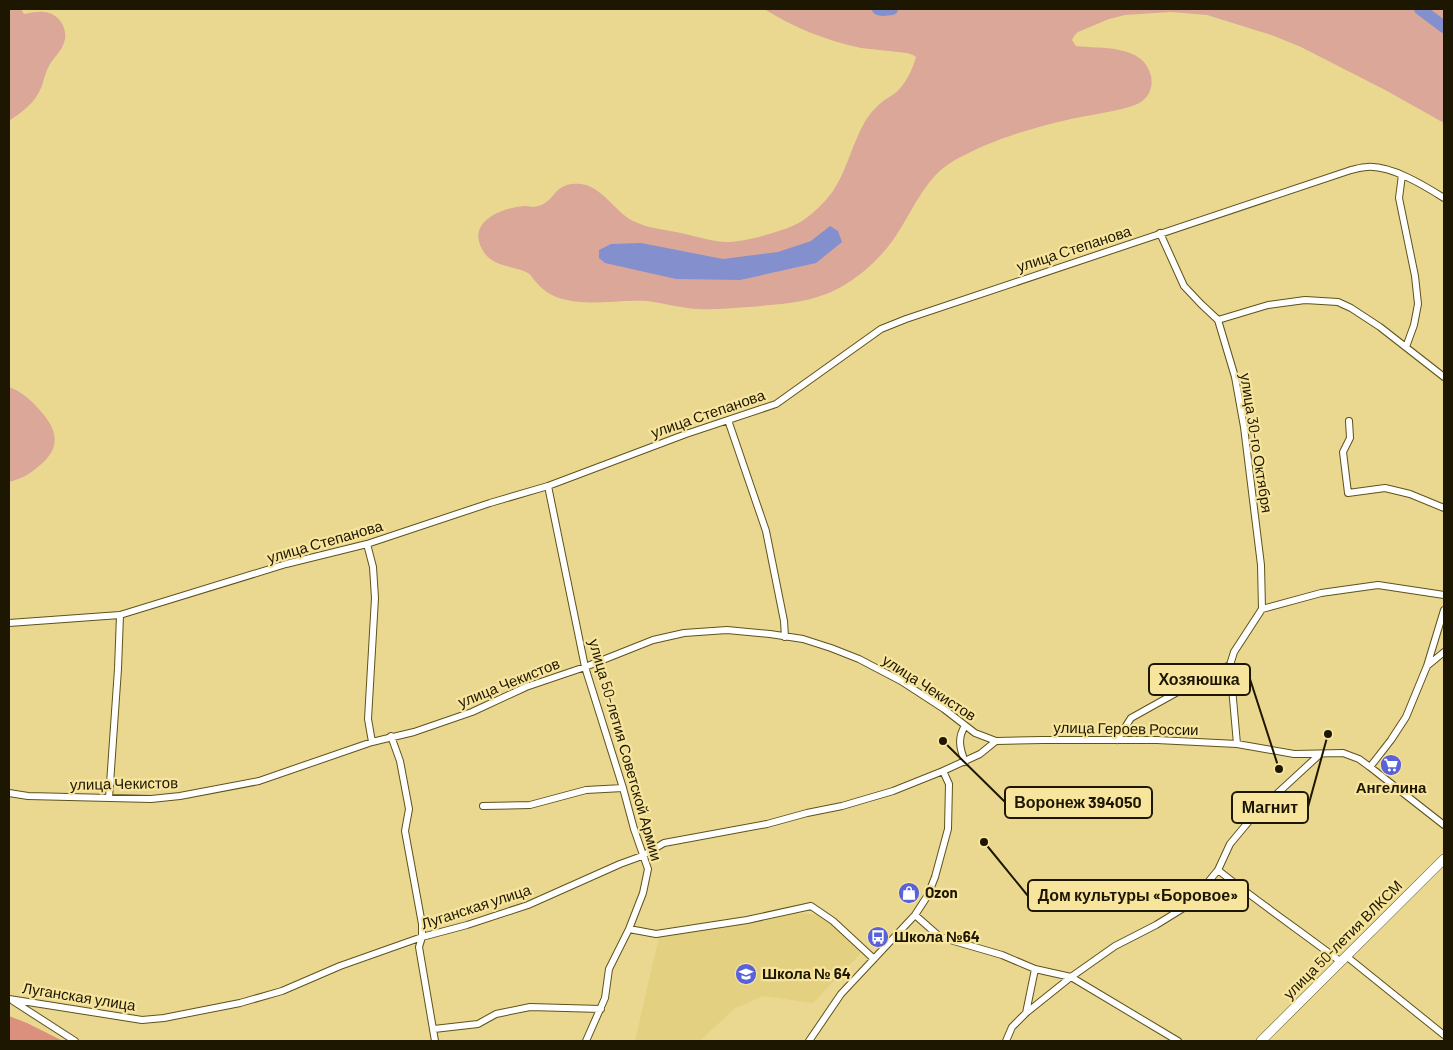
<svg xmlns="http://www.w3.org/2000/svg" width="1453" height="1050" viewBox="0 0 1453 1050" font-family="Barlow,sans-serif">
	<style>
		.built { fill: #e4d081 }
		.green { fill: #daa799 }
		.forest { fill: #da907d }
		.water { fill: #848fce }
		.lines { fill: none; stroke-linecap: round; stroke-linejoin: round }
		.river { stroke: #848fce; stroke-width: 12 }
		.street-casing { stroke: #5e521c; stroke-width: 8 }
		.secondary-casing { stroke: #5e521c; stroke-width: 10 }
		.street { stroke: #fff; stroke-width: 6 }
		.secondary { stroke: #fff; stroke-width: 9 }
		.labels { text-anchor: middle; stroke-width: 4.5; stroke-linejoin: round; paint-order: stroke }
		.street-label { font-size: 15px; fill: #1d1600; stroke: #f7e59e }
		.poi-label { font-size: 15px; font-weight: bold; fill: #1d1600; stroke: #f7e59e; text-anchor: start }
		.leader { fill: none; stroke: #1d1600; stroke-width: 2 }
		.callout-dot { fill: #1d1600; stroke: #f7e59e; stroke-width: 2 }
		.callout { fill: #f7e59e; stroke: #1d1600; stroke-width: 2 }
		.callout-label { font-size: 16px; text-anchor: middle; font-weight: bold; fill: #1d1600 }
	</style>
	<rect width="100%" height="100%" fill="#ead891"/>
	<path class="built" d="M793,913L821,915L862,952L813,1003L763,996L734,1009L700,1041H635L659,937Z"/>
	<path class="green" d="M9,9H21L24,14C31,13 37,11 44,12C59,13 69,29 64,43C61,52 53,58 49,66C45,73 44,81 41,88C35,103 22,112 9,121Z
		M764,9H1444V123L1387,91L1301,47L1274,36L1207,15L1171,12L1125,15L1109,19L1078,32L1074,36L1072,40L1076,46C1101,49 1144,44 1151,76C1153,86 1150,96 1141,102C1129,110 1088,115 1071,119C1031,128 991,140 955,160C924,177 913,212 893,240C881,257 864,273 846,284C816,303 782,304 748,307C731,308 714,310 697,309C680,308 664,303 647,301C620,299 593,306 567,300C555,298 544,292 536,282C531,277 533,276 526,272C511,265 491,267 482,249C467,221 502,208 524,206C532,206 530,208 538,206C556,202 553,181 581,184C603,187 614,211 633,221C647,228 661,229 676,232C692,235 709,241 726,242C741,243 789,230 802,221C813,214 826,201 833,191C845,173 851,150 860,131C865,120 873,109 882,102C885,99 890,97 894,94C904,87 913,69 916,57L913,55L907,53C892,51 876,50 861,48C827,41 793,27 764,9Z
		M9,387C20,391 29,398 37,407C56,427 64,446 39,466C30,474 21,479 9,482Z"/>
	<path class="forest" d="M9,1016L27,1023L63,1041H9Z"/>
	<path class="water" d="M830,226L838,231L842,242L816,263L740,280L676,279L605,263L599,258V250L611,244L641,243L723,259L778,252L811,241Z"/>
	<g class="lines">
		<path class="river" d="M878,9L883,10L892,9
			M1420,9L1444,27"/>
		<g class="street-casing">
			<path id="street" d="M1402,175L1399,198L1415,276L1418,304L1414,325L1406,347
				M1160,233L1184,286L1201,304L1218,320
				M728,420L766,531L784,621L785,637
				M1349,421L1350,438L1343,452L1348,493L1385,488L1410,494L1444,508
				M548,486L585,667L623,788L634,829L648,869L643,893L629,929L609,969L605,998L586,1041
				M367,544L373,567L375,598L368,719L372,742
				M1262,609L1321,593L1378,585L1444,595
				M9,623L120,615L286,564L367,544L490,503L548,486L686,434L776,404L881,329L906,319L1351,170C1356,169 1362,167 1367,167C1391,165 1425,186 1444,198
				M1230,665L1234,652L1262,609L1261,565L1244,427L1235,377L1218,320L1268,305L1305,300L1338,302L1351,308L1380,327L1444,377
				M1427,666L1444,610
				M1208,677H1225L1232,681
				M391,736L400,761L409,809L405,831L422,924V937L419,947L435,1041
				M1117,740L1131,718L1210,674L1230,665L1237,744
				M965,762C960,749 957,738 965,726
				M1370,767L1391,740L1406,717L1427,666L1444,652
				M9,793L28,796L151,799L180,796L259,781L372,742L414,732L472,712L526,687L585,667L653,640L684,633L727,630L770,634L803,639L831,648L859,659L901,681L944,709L975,733L996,741
				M109,798L118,669L120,615
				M483,806L530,805L586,790L623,788
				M1218,870C1258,902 1300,931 1341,962
				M915,915L940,937L1002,955L1035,969L1071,977L1178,1041
				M629,929L656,934L747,920L811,906L833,921L874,959
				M1346,956L1444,1035
				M9,999L142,1020L164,1018L240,1003L282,991L340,966L422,937L467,925L528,905L620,864L642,856L664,843L767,824L807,813L842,806L893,791L943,771
				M13,1001L75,1041
				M1026,1013L1035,969
				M434,1029L478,1024L496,1014L530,1007L601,1009
				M809,1041L841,994L915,915L928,895L935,877L948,829L949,784L943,771L980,754L996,741L1043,740H1157L1237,744L1294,754L1343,753L1359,759L1370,767L1444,825
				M1006,1041L1012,1027L1026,1013L1071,977L1115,946L1156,925L1190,904L1218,870L1230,844L1255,814L1319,755"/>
		</g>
		<g class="secondary-casing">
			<path id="secondary" d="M1261,1041L1444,859"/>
		</g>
		<use href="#street" class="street"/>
		<use href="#secondary" class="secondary"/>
	</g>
	<defs>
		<g id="supermarket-disc" transform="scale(1.125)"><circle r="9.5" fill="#5962d9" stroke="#f7e59e"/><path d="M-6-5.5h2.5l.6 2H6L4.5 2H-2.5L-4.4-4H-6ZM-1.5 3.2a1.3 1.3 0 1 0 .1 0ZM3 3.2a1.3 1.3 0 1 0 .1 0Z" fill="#fff"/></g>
		<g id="shop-disc" transform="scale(1.125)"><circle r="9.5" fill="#5962d9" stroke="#f7e59e"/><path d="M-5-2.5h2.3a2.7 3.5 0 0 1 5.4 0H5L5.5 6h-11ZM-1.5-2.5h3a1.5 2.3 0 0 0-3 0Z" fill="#fff"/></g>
		<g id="bus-disc" transform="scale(1.125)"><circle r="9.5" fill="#5962d9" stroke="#f7e59e"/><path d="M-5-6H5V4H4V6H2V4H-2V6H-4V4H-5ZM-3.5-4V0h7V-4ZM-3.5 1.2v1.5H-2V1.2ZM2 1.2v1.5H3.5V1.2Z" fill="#fff"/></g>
		<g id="school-disc" transform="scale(1.125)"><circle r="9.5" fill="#5962d9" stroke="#f7e59e"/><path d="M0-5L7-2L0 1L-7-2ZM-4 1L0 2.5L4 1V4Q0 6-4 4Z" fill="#fff"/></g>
	</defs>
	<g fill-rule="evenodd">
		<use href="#supermarket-disc" x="1391" y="765"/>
		<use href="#shop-disc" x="909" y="893"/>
		<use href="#bus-disc" x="878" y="937"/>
		<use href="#school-disc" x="746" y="974"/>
	</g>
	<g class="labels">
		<g class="street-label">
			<text transform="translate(1074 249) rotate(-18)" y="5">улица Степанова</text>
			<text transform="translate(708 414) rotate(-19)" y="5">улица Степанова</text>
			<text transform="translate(1256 443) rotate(81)" y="5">улица 30-го Октября</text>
			<text transform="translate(325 542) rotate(-16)" y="5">улица Степанова</text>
			<text transform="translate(509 683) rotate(-22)" y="5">улица Чекистов</text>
			<text transform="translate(929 688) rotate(33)" y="5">улица Чекистов</text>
			<text transform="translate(1126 729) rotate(1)" y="5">улица Героев России</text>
			<text transform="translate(625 750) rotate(74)" y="5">улица 50-летия Советской Армии</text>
			<text transform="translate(124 784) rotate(-1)" y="5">улица Чекистов</text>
			<text transform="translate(476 907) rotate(-18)" y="5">Луганская улица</text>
			<text transform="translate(1343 940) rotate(-45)" y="5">улица 50-летия ВЛКСМ</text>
			<text transform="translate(79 997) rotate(9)" y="5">Луганская улица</text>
		</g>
		<g class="poi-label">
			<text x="1391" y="793" text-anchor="middle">Ангелина</text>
			<text x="925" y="898">Ozon</text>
			<text x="894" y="942">Школа №64</text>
			<text x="762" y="979">Школа № 64</text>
		</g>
	</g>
	<path class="leader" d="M1279 769L1250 679M943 741L1005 802M1328 734L1308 807M984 842L1028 896"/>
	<g class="callout-dot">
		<circle cx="1279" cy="769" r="5"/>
		<circle cx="943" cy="741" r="5"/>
		<circle cx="1328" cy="734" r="5"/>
		<circle cx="984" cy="842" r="5"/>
	</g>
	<g class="callout">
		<rect x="1149" y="664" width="101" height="31" rx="5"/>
		<rect x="1005" y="787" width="147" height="31" rx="5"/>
		<rect x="1232" y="792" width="76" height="31" rx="5"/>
		<rect x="1028" y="880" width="220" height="31" rx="5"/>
	</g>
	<g class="callout-label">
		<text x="1199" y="685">Хозяюшка</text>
		<text x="1078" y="808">Воронеж 394050</text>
		<text x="1270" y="813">Магнит</text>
		<text x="1138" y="901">Дом культуры «Боровое»</text>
	</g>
	<rect width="1453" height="1050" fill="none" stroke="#1d1600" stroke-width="20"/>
</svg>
